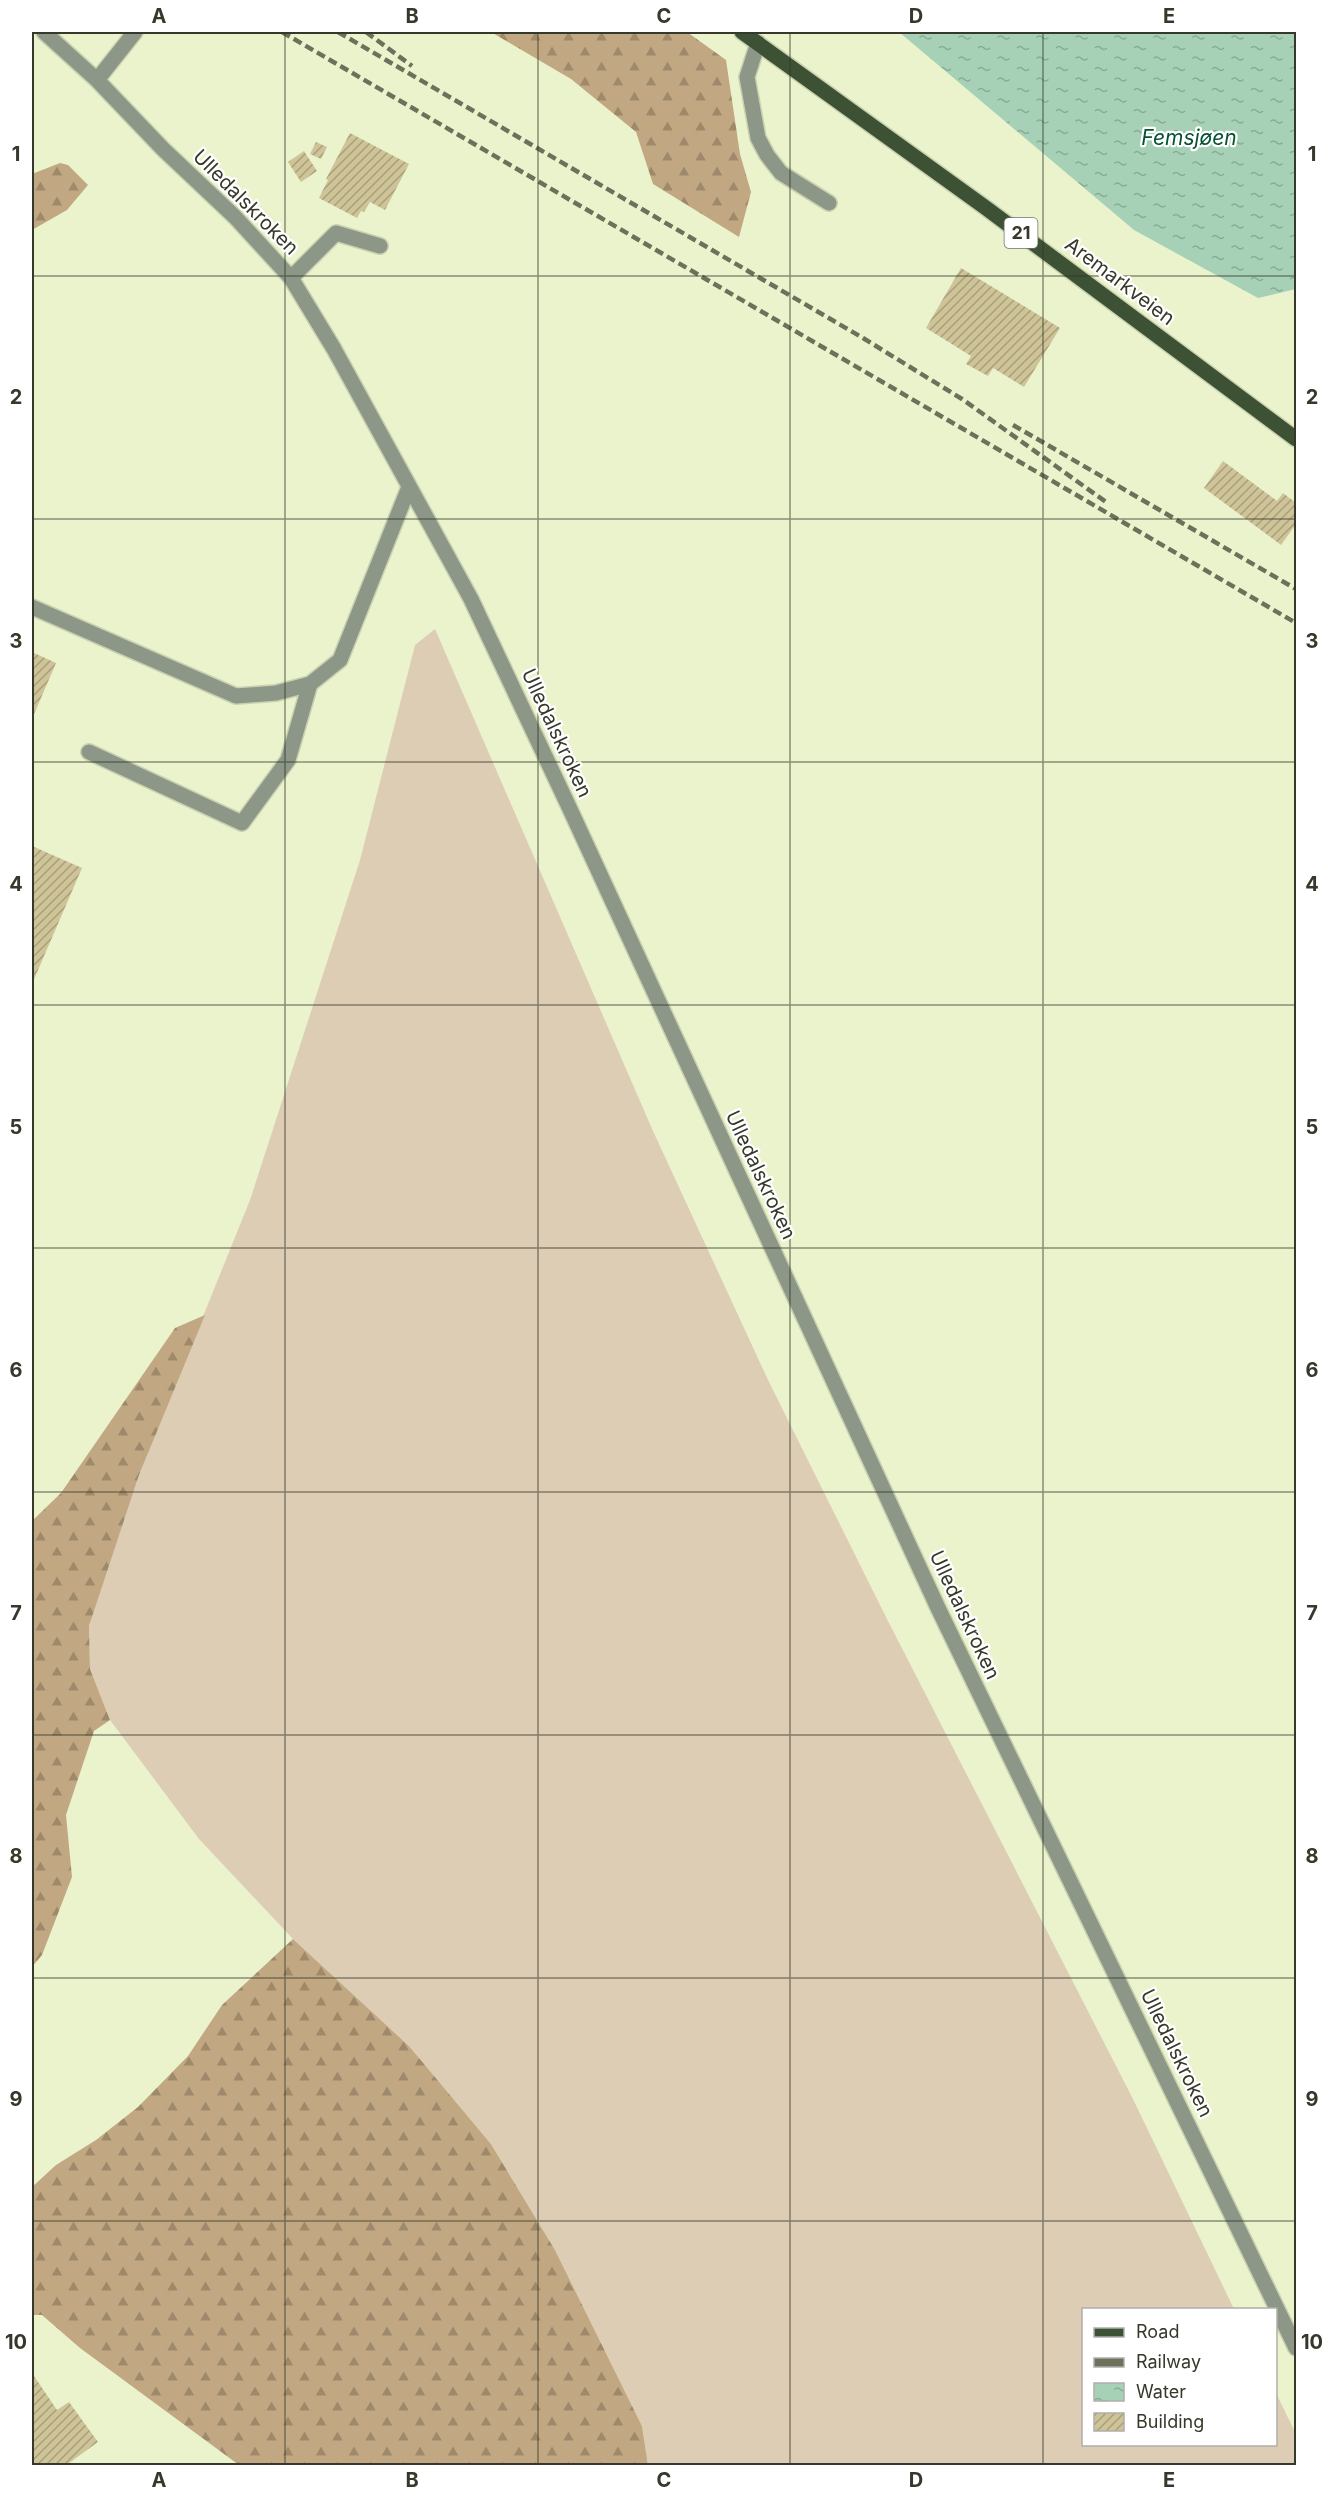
<svg xmlns="http://www.w3.org/2000/svg" width="1328" height="2497" viewBox="0 0 1328 2497" font-family="Inter,sans-serif">
	<style>
		.grass { fill: #decdb5 }
		.forest { fill: url(#forest-firs) }
		.water { fill: url(#water-ripples) }
		.building { fill: url(#building-hatch) }
		.lines { fill: none; stroke-linecap: round; stroke-linejoin: round }
		.minor-casing { stroke: #cad1b0; stroke-width: 18 }
		.major-casing { stroke: #cad1b0; stroke-width: 18 }
		.minor { stroke: #8c9787; stroke-width: 15 }
		.major { stroke: #3d5135; stroke-width: 15 }
		.rail { stroke: #6c715b; stroke-width: 4.5; stroke-dasharray: 9 4.5; stroke-linecap: butt }
		.grid { fill: none; stroke: #35382a; stroke-width: 1.5; stroke-opacity: 0.55 }
		.labels { text-anchor: middle; stroke-width: 4.5; stroke-linejoin: round; paint-order: stroke }
		.shield { fill: #fff; stroke: #72746a; stroke-width: 1.5 }
		.shield-label { font-size: 18px; font-weight: bold; fill: #35382a }
		.street-label { font-size: 20px; fill: #35382a; stroke: #fff }
		.water-label { font-size: 21px; font-style: italic; fill: #055230; stroke: #fff }
		.neatline { fill: none; stroke: #35382a; stroke-width: 2 }
		.grid-label { font-size: 20px; text-anchor: middle; font-weight: bold; fill: #35382a }
	</style>
	<defs>
		<pattern id="forest-firs" width="22" height="20" patternUnits="userSpaceOnUse" patternTransform="scale(1.5)"><rect width="22" height="20" fill="#c2a882"/><path d="M5 1l3.5 6h-7zM16 11l3.5 6h-7z" fill="#9e8a6b"/></pattern>
		<pattern id="water-ripples" width="26" height="14" patternUnits="userSpaceOnUse" patternTransform="scale(1.5)"><rect width="26" height="14" fill="#a6d1b6"/><path d="M2 4q2-2 4 0t4 0M15 11q2-2 4 0t4 0" fill="none" stroke="#88ab94"/></pattern>
		<pattern id="building-hatch" width="6" height="6" patternUnits="userSpaceOnUse" patternTransform="scale(1.5)"><rect width="6" height="6" fill="#cec498"/><path d="M-1 1l2-2M0 6l6-6M5 7l2-2" fill="none" stroke="#a8a07c"/></pattern>
	</defs>
	<rect width="100%" height="100%" fill="#ebf3cd"/>
	<path class="grass" d="M435,629L653,1131L769,1382L887,1619L1133,2099L1234,2309L1084,2310V2444H1276V2393L1296,2434V2465H648L642,2426L555,2250L491,2144L409,2046L293,1939L199,1839L110,1720L90,1669L89,1626L105,1574L139,1475L250,1200L360,860L415,645Z"/>
	<path class="forest" d="M491,32H687L726,60L740,154L751,192L739,237L653,184L636,132L571,79Z
		M60,163L68,165L88,185L67,210L32,230V174Z
		M205,1315L139,1475L89,1626L90,1669L110,1720L94,1731L66,1815L72,1877L42,1955L32,1967V1521L61,1493L175,1328Z
		M293,1939L409,2046L491,2144L555,2250L642,2426L648,2465H239L80,2348L42,2315H32V2187L56,2165L96,2140L138,2107L188,2056L222,2005Z"/>
	<path class="water" d="M899,32H1296V289L1258,298L1134,230Z"/>
	<path class="building" d="M350,133L409,164L385,210L370,202L364,212L361,211L357,218L319,198L328,180L326,179Z
		M316,142L327,147L321,159L310,154Z
		M304,151L317,171L301,182L288,162Z
		M961,268L1060,328L1024,387L993,368L988,376L966,364L971,356L926,328Z
		M1223,461L1277,501L1283,493L1296,503V524L1281,545L1204,488Z
		M32,652L56,663L32,719Z
		M32,846L82,868L32,984Z
		M32,2373L57,2410L69,2402L98,2442L65,2466H32Z"/>
	<g class="lines">
		<g class="minor-casing">
			<path id="minor" d="M44,32L97,80L163,149L235,217L291,278L334,349L471,599L569,807L938,1608L1296,2348
				M758,43L747,77L758,138L767,155L781,173L829,203
				M97,80L135,32
				M291,278L336,233L380,246
				M32,607L236,696L276,693L310,684L340,660L409,487
				M89,752L242,823L288,760L310,684"/>
		</g>
		<g class="major-casing">
			<path id="major" d="M742,32L986,208L1296,439"/>
		</g>
		<use href="#minor" class="minor"/>
		<use href="#major" class="major"/>
		<path class="rail" d="M282,32L1296,623
			M338,32L863,338L962,399L1106,502
			M366,32L412,66
			M1013,425L1296,589"/>
	</g>
	<path class="grid" d="M285,32V2466M538,32V2466M790,32V2466M1043,32V2466M32,276H1296M32,519H1296M32,762H1296M32,1005H1296M32,1248H1296M32,1492H1296M32,1735H1296M32,1978H1296M32,2221H1296"/>
	<g class="labels">
		<rect class="shield" x="1004.5" y="218" width="33" height="30" rx="4.5"/>
		<g class="shield-label">
			<text x="1021" y="239">21</text>
		</g>
		<g class="street-label">
			<text transform="translate(246 202) rotate(45)" y="7">Ulledalskroken</text>
			<text transform="translate(1120 281) rotate(37)" y="7">Aremarkveien</text>
			<text transform="translate(557 733) rotate(65)" y="7">Ulledalskroken</text>
			<text transform="translate(761 1175) rotate(65)" y="7">Ulledalskroken</text>
			<text transform="translate(965 1615) rotate(65)" y="7">Ulledalskroken</text>
			<text transform="translate(1177 2053) rotate(64)" y="7">Ulledalskroken</text>
		</g>
		<g class="water-label">
			<text x="1189" y="145">Femsjøen</text>
		</g>
	</g>
	<rect width="1328" height="2497" fill="none" stroke="#ffffff" stroke-width="66"/>
	<rect x="1082" y="2308" width="195" height="138" fill="#ffffff" stroke="#aeafaa" stroke-width="1.5"/>
	<rect x="1094" y="2328" width="30" height="9" fill="#3d5135" stroke="#aeafaa" stroke-width="1.5"/>
	<text x="1136" y="2338" font-size="18" fill="#35382a">Road</text>
	<rect x="1094" y="2358" width="30" height="9" fill="#6c715b" stroke="#aeafaa" stroke-width="1.5"/>
	<text x="1136" y="2368" font-size="18" fill="#35382a">Railway</text>
	<rect x="1094" y="2383" width="30" height="18" fill="url(#water-ripples)" stroke="#aeafaa" stroke-width="1.5"/>
	<text x="1136" y="2398" font-size="18" fill="#35382a">Water</text>
	<rect x="1094" y="2413" width="30" height="18" fill="url(#building-hatch)" stroke="#aeafaa" stroke-width="1.5"/>
	<text x="1136" y="2428" font-size="18" fill="#35382a">Building</text>
	<rect x="33" y="33" width="1262" height="2431" class="neatline"/>
	<g class="grid-label">
		<text x="159" y="23">A</text>
		<text x="412" y="23">B</text>
		<text x="664" y="23">C</text>
		<text x="916" y="23">D</text>
		<text x="1169" y="23">E</text>
		<text x="16" y="161">1</text>
		<text x="1312" y="161">1</text>
		<text x="16" y="404">2</text>
		<text x="1312" y="404">2</text>
		<text x="16" y="648">3</text>
		<text x="1312" y="648">3</text>
		<text x="16" y="891">4</text>
		<text x="1312" y="891">4</text>
		<text x="16" y="1134">5</text>
		<text x="1312" y="1134">5</text>
		<text x="16" y="1377">6</text>
		<text x="1312" y="1377">6</text>
		<text x="16" y="1620">7</text>
		<text x="1312" y="1620">7</text>
		<text x="16" y="1863">8</text>
		<text x="1312" y="1863">8</text>
		<text x="16" y="2106">9</text>
		<text x="1312" y="2106">9</text>
		<text x="16" y="2349">10</text>
		<text x="1312" y="2349">10</text>
		<text x="159" y="2487">A</text>
		<text x="412" y="2487">B</text>
		<text x="664" y="2487">C</text>
		<text x="916" y="2487">D</text>
		<text x="1169" y="2487">E</text>
	</g>
</svg>
